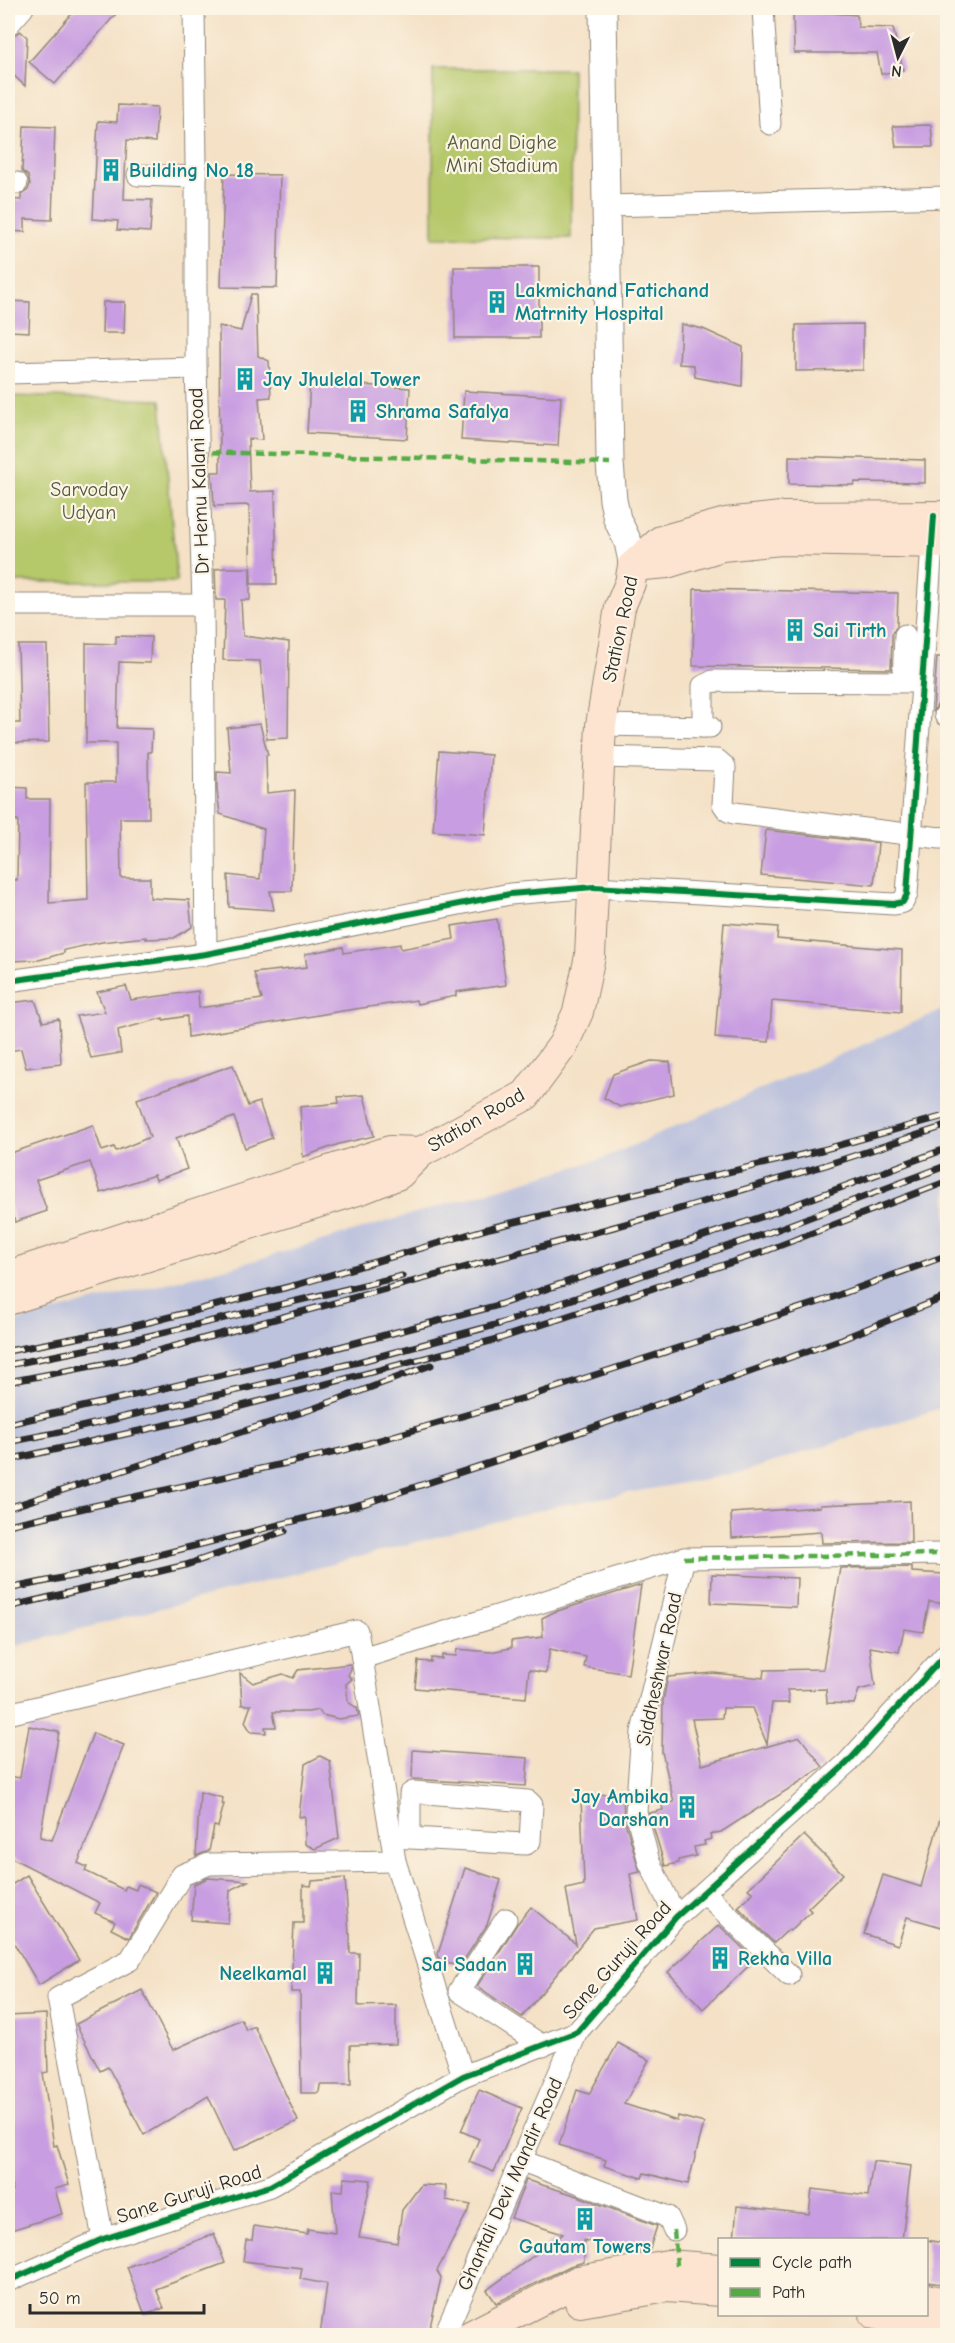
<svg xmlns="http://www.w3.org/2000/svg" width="955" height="2343" viewBox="0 0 955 2343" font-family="'Comic Neue',sans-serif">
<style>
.industrial{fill:#bec3dd}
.green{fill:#b5c86b;stroke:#707a4b;stroke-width:1.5}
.building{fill:#c89de1}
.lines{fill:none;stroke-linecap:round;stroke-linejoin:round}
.minor-casing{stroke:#908678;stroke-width:23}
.tertiary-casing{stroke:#908678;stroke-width:29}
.secondary-casing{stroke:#908678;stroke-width:32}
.minor{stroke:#fff;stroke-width:21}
.tertiary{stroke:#fff;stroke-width:27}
.secondary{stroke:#fde4d0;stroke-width:30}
.rail-casing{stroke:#2b2b2b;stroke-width:7}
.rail{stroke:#fcf5e5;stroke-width:4.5;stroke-dasharray:14;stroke-linecap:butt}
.quiet{stroke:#54ab44;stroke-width:4.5;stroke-dasharray:9 4.5;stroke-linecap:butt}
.cycleway-casing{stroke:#fcf5e5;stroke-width:10}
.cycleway{stroke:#00873e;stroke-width:6}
.labels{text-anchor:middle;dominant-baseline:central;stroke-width:4.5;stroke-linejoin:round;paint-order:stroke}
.park-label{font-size:20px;fill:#545a3e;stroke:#fcf5e5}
.culture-label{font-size:20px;font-weight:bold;fill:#0d838f;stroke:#fcf5e5;text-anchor:start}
.street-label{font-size:20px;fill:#2b2b2b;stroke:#fcf5e5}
</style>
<rect width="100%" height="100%" fill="#fcf5e5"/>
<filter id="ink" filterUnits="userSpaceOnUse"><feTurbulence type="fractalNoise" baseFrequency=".0167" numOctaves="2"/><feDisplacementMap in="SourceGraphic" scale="12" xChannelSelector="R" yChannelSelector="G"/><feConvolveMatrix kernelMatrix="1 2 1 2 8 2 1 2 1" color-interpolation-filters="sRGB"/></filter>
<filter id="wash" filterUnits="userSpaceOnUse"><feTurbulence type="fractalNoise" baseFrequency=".008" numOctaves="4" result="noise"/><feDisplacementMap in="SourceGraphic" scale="24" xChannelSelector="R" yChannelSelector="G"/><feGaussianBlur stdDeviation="1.35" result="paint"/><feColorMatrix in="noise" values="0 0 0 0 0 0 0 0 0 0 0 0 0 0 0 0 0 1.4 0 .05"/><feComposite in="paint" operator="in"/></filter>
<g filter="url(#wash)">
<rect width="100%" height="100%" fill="#f4e1c6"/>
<polygon class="industrial" points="947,1008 947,1406 743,1472 552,1507 8,1648 8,1323 235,1266 604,1158"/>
<g class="green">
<polygon points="433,69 572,69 571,238 433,237"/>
<polygon points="8,396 161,400 177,582 8,582"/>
</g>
<g id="blocks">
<g class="building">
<polygon points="77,8 121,8 55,84 29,62"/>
<polygon points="793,10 857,15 858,27 893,28 903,70 881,74 877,53 794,53"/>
<polygon points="20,31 27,37 25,86 8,70 8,40"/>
<polygon points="118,105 157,107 155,142 127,140 125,174 124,199 152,200 150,232 117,230 118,221 93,219 98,121 117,122"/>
<polygon points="931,125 933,147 896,147 893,126"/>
<polygon points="24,126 55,127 52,220 25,219 25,232 8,231 8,199 21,200 21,195 28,190 30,184 28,176 22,171"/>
<polygon points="224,174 280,175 277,288 221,287"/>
<polygon points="454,267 539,267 539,338 455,338"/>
<polygon points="251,294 256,294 258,356 269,361 271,397 259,398 262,440 248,439 250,492 275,491 277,584 251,584 249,505 214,506 212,472 220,472 219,326 241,331"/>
<polygon points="9,301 30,302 29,332 9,331"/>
<polygon points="103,302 125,302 124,333 102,333"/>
<polygon points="681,324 703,329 743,347 742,386 695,377 694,365 679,364"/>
<polygon points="863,324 863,370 796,371 796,325"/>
<polygon points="310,382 410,388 407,439 307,433"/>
<polygon points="464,391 561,397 558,446 461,440"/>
<polygon points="789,456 925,460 925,483 855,482 854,485 789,484"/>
<polygon points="225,568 250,568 250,600 241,600 243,636 289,642 288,738 267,739 260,661 223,660 225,600 216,600 215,569"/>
<polygon points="694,589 898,593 897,625 892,634 891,669 693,666"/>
<polygon points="116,636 151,637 150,663 119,662 117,728 152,729 151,752 148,752 149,818 120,818 121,878 150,878 150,898 189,900 192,927 174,938 146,939 146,937 102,942 64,950 64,953 39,960 8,961 8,880 17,880 18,820 8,820 8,787 27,788 27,799 50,799 49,903 88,900 86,782 116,782 116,743 86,743 86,643 116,644"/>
<polygon points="18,645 47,645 49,742 8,743 8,723 20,723"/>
<polygon points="937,657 948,657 948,702 938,704 933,712"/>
<polygon points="260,724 268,755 266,755 267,793 295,790 292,891 270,891 274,910 229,907 228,875 260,879 264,829 220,814 217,790 217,772 231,773 227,728"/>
<polygon points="439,751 491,755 485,835 433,831"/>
<polygon points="766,830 878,843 874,885 761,875"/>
<polygon points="497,919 506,985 456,992 456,996 417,1004 416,1000 342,1011 188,1037 187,1016 163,1020 163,1018 118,1030 121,1053 91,1058 76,1016 105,1012 97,992 126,986 131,1000 198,991 199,1008 262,999 254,973 307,967 305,954 343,947 344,953 400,944 401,949 454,939 452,926"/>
<polygon points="724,923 778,927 777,939 902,950 901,1012 772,1001 769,1042 715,1038"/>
<polygon points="35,1000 43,1022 59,1019 61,1064 26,1068 21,1049 8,1051 8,1003"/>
<polygon points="651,1061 670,1062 674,1094 620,1107 604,1098 613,1074"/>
<polygon points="233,1065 248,1106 259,1102 272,1138 245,1148 234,1117 176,1138 187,1169 156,1180 154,1175 101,1193 90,1162 36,1180 47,1211 15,1222 8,1200 8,1154 93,1125 102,1151 114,1147 116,1151 150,1137 137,1099"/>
<polygon points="364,1095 374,1136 339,1144 303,1157 300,1107 339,1103 338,1097"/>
<polygon points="910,1501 911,1542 822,1543 821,1532 732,1538 731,1513 820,1507 820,1505"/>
<polygon points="912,1567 912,1572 944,1574 942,1603 929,1602 923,1632 904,1629 899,1652 870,1647 875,1686 859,1690 854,1704 827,1703 826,1689 787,1690 789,1703 772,1703 767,1744 752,1708 723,1708 722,1718 692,1719 702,1765 800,1737 823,1767 721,1832 710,1834 711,1839 704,1841 705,1845 694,1847 696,1856 678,1860 678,1863 665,1866 649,1813 663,1810 662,1805 674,1802 662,1752 663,1700 668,1677 713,1673 763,1678 764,1670 823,1669 840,1568"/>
<polygon points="712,1574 797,1578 796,1607 711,1603"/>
<polygon points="641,1585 628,1674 584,1667 586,1657 550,1649 546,1673 529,1670 526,1698 415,1688 418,1661 431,1662 431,1658 442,1659 442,1655 456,1656 457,1649 490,1652 511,1648 511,1641 543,1637 542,1618 554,1612"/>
<polygon points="350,1664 351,1669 348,1675 352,1679 346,1684 348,1702 357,1708 359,1716 339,1719 322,1715 319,1710 308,1712 273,1712 276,1727 265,1727 266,1733 251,1732 245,1722 251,1705 242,1705 240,1673 253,1683 283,1674 293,1678 298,1670"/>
<polygon points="29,1726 59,1732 40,1837 52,1840 93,1733 124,1745 78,1863 87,1867 85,1871 124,1890 126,1886 136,1890 138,1884 156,1892 129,1938 111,1929 115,1922 95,1913 100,1903 8,1856 8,1776 20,1778"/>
<polygon points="413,1750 528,1758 526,1786 412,1779"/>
<polygon points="320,1756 330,1761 339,1838 315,1849 305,1844 305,1816 299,1817 305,1764"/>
<polygon points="200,1792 223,1798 222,1804 224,1804 218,1827 214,1826 209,1851 196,1856"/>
<polygon points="623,1794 624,1818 640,1872 630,1874 638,1920 594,1928 522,2017 477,1986 517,1924 531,1907 576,1944 566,1889 584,1885 581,1795"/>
<polygon points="942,1811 948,1812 948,1929 907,1917 898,1945 864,1934 883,1875 921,1887"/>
<polygon points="804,1835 843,1874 808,1908 811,1911 790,1931 789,1929 774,1943 738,1907 753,1893 748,1889"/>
<polygon points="465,1868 501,1880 487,1925 460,1966 440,1960 438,1954"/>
<polygon points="27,1875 79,1960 39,1985 8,1933 8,1887"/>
<polygon points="208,1878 248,1881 230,1890 228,1923 191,1920 194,1884"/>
<polygon points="345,1878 349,1934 350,1934 350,1953 359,1953 358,2006 396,2005 396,2044 350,2045 351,2085 320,2085 319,2093 301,2093 300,1992 291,1992 294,1923 303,1923 303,1885 311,1886 312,1881"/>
<polygon points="719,1925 755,1960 703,2009 668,1972"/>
<polygon points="142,1990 173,2050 241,2019 246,2030 254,2026 298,2121 234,2151 208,2096 144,2135 108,2067 100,2071 76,2024"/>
<polygon points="46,2014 48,2072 43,2073 54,2146 57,2145 69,2185 55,2189 62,2214 8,2231 8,2192 13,2191 8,2173 8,2016"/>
<polygon points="618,2043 649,2060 624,2104 677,2121 678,2116 704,2123 688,2184 644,2173 642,2178 604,2166 606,2160 559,2145 577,2090 589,2094"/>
<polygon points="479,2090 522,2108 494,2172 469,2162 479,2139 461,2131"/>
<polygon points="873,2161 911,2166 902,2240 734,2240 737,2206 809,2214 812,2189 868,2196"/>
<polygon points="344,2178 371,2180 359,2237 397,2243 402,2210 421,2185 446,2186 446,2200 471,2205 437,2271 441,2278 428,2336 320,2336 327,2284 300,2279 302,2268 243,2261 246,2240 252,2240 254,2226 307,2234 308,2229 335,2233 332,2190 343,2191"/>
<polygon points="526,2180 578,2196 657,2226 649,2251 630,2254 584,2240 584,2262 570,2266 496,2303 487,2290 563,2234 511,2218"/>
<polygon points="214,2234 225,2263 156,2289 164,2308 145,2315 127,2267"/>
<polygon points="927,2240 948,2244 948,2285 927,2282"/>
</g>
</g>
</g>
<g filter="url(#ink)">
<use href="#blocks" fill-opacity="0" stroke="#908678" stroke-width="1.5"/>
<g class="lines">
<g class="minor-casing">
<g id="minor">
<polyline points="194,8 196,165 196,368 203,605 206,954"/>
<polyline points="763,8 770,124"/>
<polyline points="8,25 23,8"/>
<polyline points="138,175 196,177"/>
<polyline points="8,183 17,183"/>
<polyline points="608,206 948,197"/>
<polyline points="8,373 196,368"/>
<polyline points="8,605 203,605"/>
<polyline points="903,681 905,635"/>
<polyline points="945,715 948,715"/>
<polyline points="601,725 710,727"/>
<polyline points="703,727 703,686 713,681 922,682"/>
<polyline points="599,757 717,760 725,767 723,804 728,811 734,813 940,838 948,837"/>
<polyline points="8,981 206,954 510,894 594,887 894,904 903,902 907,894 933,531"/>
<polyline points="362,1658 395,1861 463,2076"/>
<polyline points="8,1714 357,1631 362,1658 684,1558 940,1554 948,1557"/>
<polyline points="391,1837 526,1844 530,1841 532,1805 528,1801 413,1792 410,1794 410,1837"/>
<polyline points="704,1892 789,1975"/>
<polyline points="676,1917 649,1862 636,1812 642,1732 684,1558"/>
<polyline points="506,1919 459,1991 543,2046"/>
<polyline points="520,2160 668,2217 674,2230"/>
<polyline points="103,2239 58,1998 130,1960 182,1875 209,1864 395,1861"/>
<polyline points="8,2281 103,2239 270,2186 463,2076 577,2032 676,1917 847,1763 948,1652"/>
<polyline points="444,2336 577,2032"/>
</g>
</g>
<g class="tertiary-casing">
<polyline id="tertiary" points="603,8 610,463 613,500 617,519 628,542 633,566"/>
</g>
<g class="secondary-casing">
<g id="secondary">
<polyline points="633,566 661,541 726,523 781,517 948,516"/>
<polyline points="633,566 667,563 722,546 781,540 948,543"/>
<polyline points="8,1276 390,1151 421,1152 526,1095 563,1045 578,1012 590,956 601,725 620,607 630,583 633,566"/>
<polyline points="8,1300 361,1189 399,1174 421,1152"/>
<polyline points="926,2299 948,2304"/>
<polyline points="580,2302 667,2287 720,2291"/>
<polyline points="875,2314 948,2328"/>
<polyline points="470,2336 578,2281 668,2265 720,2269"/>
</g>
</g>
<use href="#minor" class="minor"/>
<use href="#tertiary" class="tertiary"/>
<use href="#secondary" class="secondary"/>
<g class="rail-casing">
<g id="rail">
<polyline points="8,1351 118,1330 296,1285 490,1228 822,1150 948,1115"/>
<polyline points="8,1365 119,1343 402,1276"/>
<polyline points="8,1382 124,1360 662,1214 826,1165 948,1125"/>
<polyline points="8,1424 313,1354 495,1306 767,1215 948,1148"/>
<polyline points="8,1442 55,1433 358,1362 499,1324 773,1231 948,1165"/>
<polyline points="8,1460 184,1421 498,1339 763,1252 948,1181"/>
<polyline points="8,1508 315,1408 431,1365"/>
<polyline points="8,1525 345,1450 524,1398 825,1300 948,1255"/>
<polyline points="8,1589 86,1573 366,1503 538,1447 842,1339 948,1296"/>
<polyline points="8,1607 186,1565 285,1531"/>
</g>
</g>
<use href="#rail" class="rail"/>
<g class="quiet">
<polyline points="199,452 610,463"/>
<polyline points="684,1558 940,1554 948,1557"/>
<polyline points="674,2230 677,2265"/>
</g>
<g class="cycleway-casing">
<g id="cycleway">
<polyline points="8,981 206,954 510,894 594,887 894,904 903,902 907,894 934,516"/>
<polyline points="8,2281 103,2239 270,2186 463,2076 577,2032 676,1917 847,1763 948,1652"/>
</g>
</g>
<use href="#cycleway" class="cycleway"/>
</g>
</g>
<defs>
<g id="building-bare" transform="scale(1.8)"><path d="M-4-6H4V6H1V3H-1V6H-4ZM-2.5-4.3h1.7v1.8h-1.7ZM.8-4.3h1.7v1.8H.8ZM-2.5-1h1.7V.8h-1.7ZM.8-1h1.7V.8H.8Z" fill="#0f9aa8" stroke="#fcf5e5" stroke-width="2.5" paint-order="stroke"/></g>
</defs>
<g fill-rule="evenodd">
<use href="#building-bare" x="111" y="170"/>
<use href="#building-bare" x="497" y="302"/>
<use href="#building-bare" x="245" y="379"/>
<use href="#building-bare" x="358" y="411"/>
<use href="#building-bare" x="795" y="630"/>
<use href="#building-bare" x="687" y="1807"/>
<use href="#building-bare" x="720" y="1958"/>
<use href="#building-bare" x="525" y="1964"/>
<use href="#building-bare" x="325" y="1973"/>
<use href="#building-bare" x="585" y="2219"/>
</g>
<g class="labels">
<g class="park-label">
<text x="502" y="142">Anand Dighe<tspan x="502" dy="23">Mini Stadium</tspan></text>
<text x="89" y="489">Sarvoday<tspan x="89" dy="23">Udyan</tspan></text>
</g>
<g class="culture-label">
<text x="129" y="170">Building No 18</text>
<text x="515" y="290">Lakmichand Fatichand<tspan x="515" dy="23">Matrnity Hospital</tspan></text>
<text x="263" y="379">Jay Jhulelal Tower</text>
<text x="376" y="411">Shrama Safalya</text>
<text x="813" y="630">Sai Tirth</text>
<text x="669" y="1796" text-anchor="end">Jay Ambika<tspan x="669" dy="23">Darshan</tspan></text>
<text x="738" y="1958">Rekha Villa</text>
<text x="507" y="1964" text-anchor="end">Sai Sadan</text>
<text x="307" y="1973" text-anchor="end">Neelkamal</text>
<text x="585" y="2246" text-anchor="middle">Gautam Towers</text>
</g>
<g class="street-label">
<text transform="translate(199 481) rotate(-92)">Dr Hemu Kalani Road</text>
<text transform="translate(620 629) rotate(-78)">Station Road</text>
<text transform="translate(476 1120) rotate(-30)">Station Road</text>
<text transform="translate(659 1669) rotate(-78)">Siddheshwar Road</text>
<text transform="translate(617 1960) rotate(-48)">Sane Guruji Road</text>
<text transform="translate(510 2184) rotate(-66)">Ghantali Devi Mandir Road</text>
<text transform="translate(189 2194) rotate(-18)">Sane Guruji Road</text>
</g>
</g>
<rect width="955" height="2343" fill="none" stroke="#fcf5e5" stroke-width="30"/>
<rect x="718" y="2238" width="210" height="78" fill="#fcf5e5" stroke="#a8a49b" stroke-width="1.5"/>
<rect x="730" y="2258" width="30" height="9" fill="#00873e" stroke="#a8a49b" stroke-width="1.5"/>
<text x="772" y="2268" font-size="18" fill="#2b2b2b">Cycle path</text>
<rect x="730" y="2288" width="30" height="9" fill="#54ab44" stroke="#a8a49b" stroke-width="1.5"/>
<text x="772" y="2298" font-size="18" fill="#2b2b2b">Path</text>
<g transform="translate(898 57) rotate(186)" stroke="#fcf5e5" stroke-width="4.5" paint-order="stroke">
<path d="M0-4.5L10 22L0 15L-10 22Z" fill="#2b2b2b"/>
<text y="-9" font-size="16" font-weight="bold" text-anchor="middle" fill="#2b2b2b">N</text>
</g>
<path d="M30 2304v9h174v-9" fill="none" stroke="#2b2b2b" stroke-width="3"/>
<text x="39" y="2304" font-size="18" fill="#2b2b2b" stroke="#fcf5e5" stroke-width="4.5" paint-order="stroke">50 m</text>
</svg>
